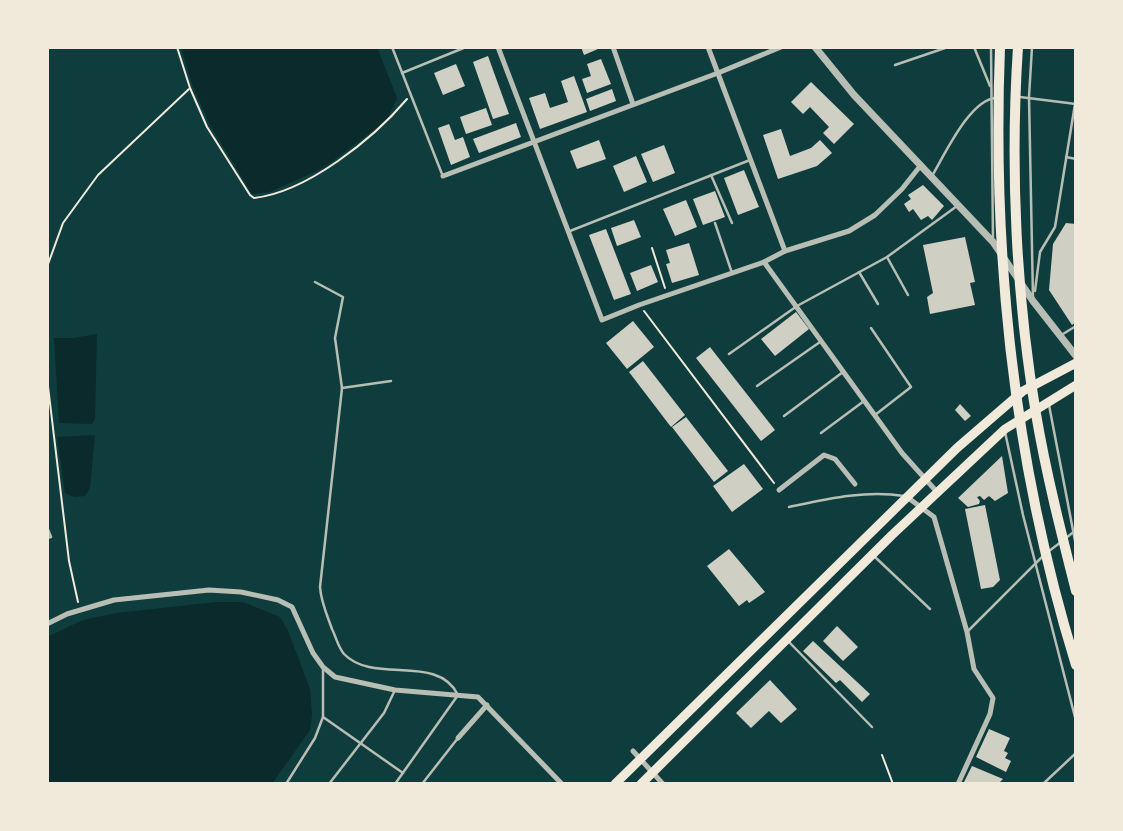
<svg xmlns="http://www.w3.org/2000/svg" width="1123" height="831" viewBox="0 0 1123 831" font-family="Lato,sans-serif">
<style>
.water{fill:#0a2a2b}
.building{fill:#cfcfc3}
.lines{fill:none;stroke-linecap:round;stroke-linejoin:round}
.path{stroke:#f1e9da;stroke-width:2}
.service{stroke:#b8beb3;stroke-width:2.5}
.minor{stroke:#b8beb3;stroke-width:5}
.tertiary{stroke:#b8beb3;stroke-width:7}
.primary{stroke:#f1e9da;stroke-width:9}
.motorway{stroke:#f1e9da;stroke-width:10}
</style>
<rect width="100%" height="100%" fill="#0f3d3e"/>
<g class="water">
<polygon points="181,47 377,47 397,98 387,120 325,167 270,192 252,194 210,125 193,87"/>
<polygon points="97,334 95,419 92,424 59,423 54,338 74,338"/>
<polygon points="95,435 90,488 85,496 74,497 65,493 57,437"/>
<polygon points="216,602 243,602 280,617 288,631 310,689 312,715 310,730 272,784 47,784 47,637 83,620 116,613"/>
</g>
<g class="building">
<polygon points="581,47 597,47 598,49 584,55"/>
<polygon points="488,56 509,114 493,119 473,62"/>
<polygon points="601,59 611,84 587,93 582,79 591,76 587,64"/>
<polygon points="456,64 465,86 443,95 434,73"/>
<polygon points="574,76 587,112 540,129 529,98 545,93 550,108 568,102 561,81"/>
<polygon points="811,82 854,124 834,144 823,133 829,127 810,107 803,114 791,102"/>
<polygon points="612,89 616,101 590,111 586,99"/>
<polygon points="486,108 492,125 466,134 460,117"/>
<polygon points="516,123 521,137 479,153 473,139"/>
<polygon points="449,124 455,140 463,137 470,157 451,165 438,128"/>
<polygon points="781,129 790,156 811,148 820,140 832,153 817,166 778,179 763,135"/>
<polygon points="599,140 606,159 577,169 570,151"/>
<polygon points="664,145 675,173 653,182 641,154"/>
<polygon points="636,156 647,182 624,192 613,166"/>
<polygon points="744,170 759,207 738,215 724,178"/>
<polygon points="923,185 944,206 932,220 928,216 921,220 913,209 909,212 904,204 911,199 908,195"/>
<polygon points="715,191 725,217 703,225 693,199"/>
<polygon points="686,200 697,227 675,236 663,209"/>
<polygon points="634,220 641,237 617,246 611,228"/>
<polygon points="1066,223 1076,224 1076,322 1072,325 1049,290 1053,244"/>
<polygon points="606,229 631,294 614,300 589,235"/>
<polygon points="965,237 975,282 970,283 975,305 930,314 927,297 933,293 923,245"/>
<polygon points="689,243 699,275 672,283 666,264 670,263 666,250"/>
<polygon points="651,265 658,282 637,291 630,273"/>
<polygon points="796,312 809,329 775,356 761,339"/>
<polygon points="633,321 654,347 627,369 606,343"/>
<polygon points="710,347 775,430 761,441 696,358"/>
<polygon points="643,361 685,415 671,427 629,372"/>
<polygon points="960,404 971,416 965,421 955,410"/>
<polygon points="686,417 728,471 714,482 672,427"/>
<polygon points="1002,456 1008,493 995,501 989,496 984,500 980,496 977,497 980,501 979,504 968,507 958,498"/>
<polygon points="744,464 763,489 732,512 713,486"/>
<polygon points="985,505 1000,580 993,587 981,589 965,509"/>
<polygon points="729,549 765,592 749,603 747,600 739,606 707,566"/>
<polygon points="837,626 858,647 843,661 823,641"/>
<polygon points="813,641 870,694 862,702 840,680 836,683 803,651"/>
<polygon points="770,680 797,709 781,723 769,711 751,728 736,713"/>
<polygon points="989,729 1010,738 1004,751 1008,753 1005,758 1011,761 1006,772 976,757"/>
<polygon points="972,766 1003,779 998,784 963,784"/>
</g>
<g class="lines">
<g class="path">
<path d="M177 47 190 88 207 127 250 195 254 198C307 192 373 139 407 99"/>
<polyline points="652,248 665,288"/>
<polyline points="47,267 63,223 98,175 189,89"/>
<polyline points="644,311 774,483"/>
<polyline points="47,378 69,561 78,602"/>
<polyline points="882,755 893,784"/>
</g>
<g class="service">
<polyline points="392,47 442,174"/>
<polyline points="974,47 990,86"/>
<polyline points="991,47 993,240"/>
<polyline points="1032,47 1029,97 1033,298"/>
<polyline points="895,65 948,47"/>
<polyline points="402,73 466,47"/>
<polyline points="1020,97 1076,104"/>
<polyline points="1066,157 1076,159"/>
<polyline points="711,175 732,223"/>
<path d="M932 176C944 156 970 99 996 98"/>
<polyline points="715,223 732,273"/>
<polyline points="570,231 750,160"/>
<polyline points="887,257 908,295"/>
<polyline points="859,272 878,304"/>
<path d="M315 282 343 297 335 338 342 388 320 587C321 602 327 615 332 629 336 637 338 647 344 654 374 685 438 653 458 695L395 784"/>
<polyline points="1035,291 1040,252 1055,227 1075,104"/>
<polyline points="871,328 911,387 875,415"/>
<polyline points="1063,334 1076,326"/>
<polyline points="729,354 797,306 887,257 957,206"/>
<polyline points="757,386 820,342"/>
<polyline points="342,388 391,381"/>
<polyline points="1049,405 1076,546"/>
<polyline points="784,416 843,372"/>
<polyline points="1005,432 1023,515 1076,721"/>
<polyline points="821,433 864,401"/>
<path d="M789 507C827 499 865 490 904 496"/>
<polyline points="47,527 51,537 47,538"/>
<polyline points="1066,538 1076,530"/>
<polyline points="1049,551 1061,542"/>
<polyline points="875,557 930,609"/>
<polyline points="967,632 1044,555"/>
<polyline points="789,642 872,727"/>
<polyline points="323,717 403,773"/>
<polyline points="286,784 315,738 323,717 323,667"/>
<polyline points="329,784 384,713 395,690"/>
<polyline points="422,784 458,738"/>
<polyline points="1043,784 1076,753"/>
</g>
<g class="minor">
<polyline points="498,47 602,320 639,305 764,262 785,251 849,231 875,215 902,189 921,165"/>
<polyline points="613,47 633,104"/>
<polyline points="708,47 785,251"/>
<polyline points="443,176 718,73 781,47"/>
<polyline points="764,262 902,453 937,492"/>
<polyline points="779,490 824,455 835,459 855,484"/>
<polyline points="907,497 934,517 967,632 974,669 993,698 990,714 958,784"/>
<polyline points="47,624 67,614 114,600 209,590 241,592 278,600 292,607 313,653 323,667 335,677 395,690 478,697 562,784"/>
<polyline points="458,738 487,705"/>
<polyline points="633,751 663,784"/>
</g>
<polyline class="tertiary" points="815,47 854,95 993,242 1033,301 1076,356"/>
<g class="primary">
<polyline points="615,784 957,448 1023,391 1076,363"/>
<polyline points="641,784 892,535 1005,429 1076,385"/>
</g>
<g class="motorway">
<path d="M1000 47C992 256 1014 465 1076 665"/>
<path d="M1018 47C1010 167 1016 296 1036 414 1046 473 1061 532 1076 591"/>
</g>
</g>
<rect width="1123" height="831" fill="none" stroke="#f1e9da" stroke-width="98"/>
</svg>
